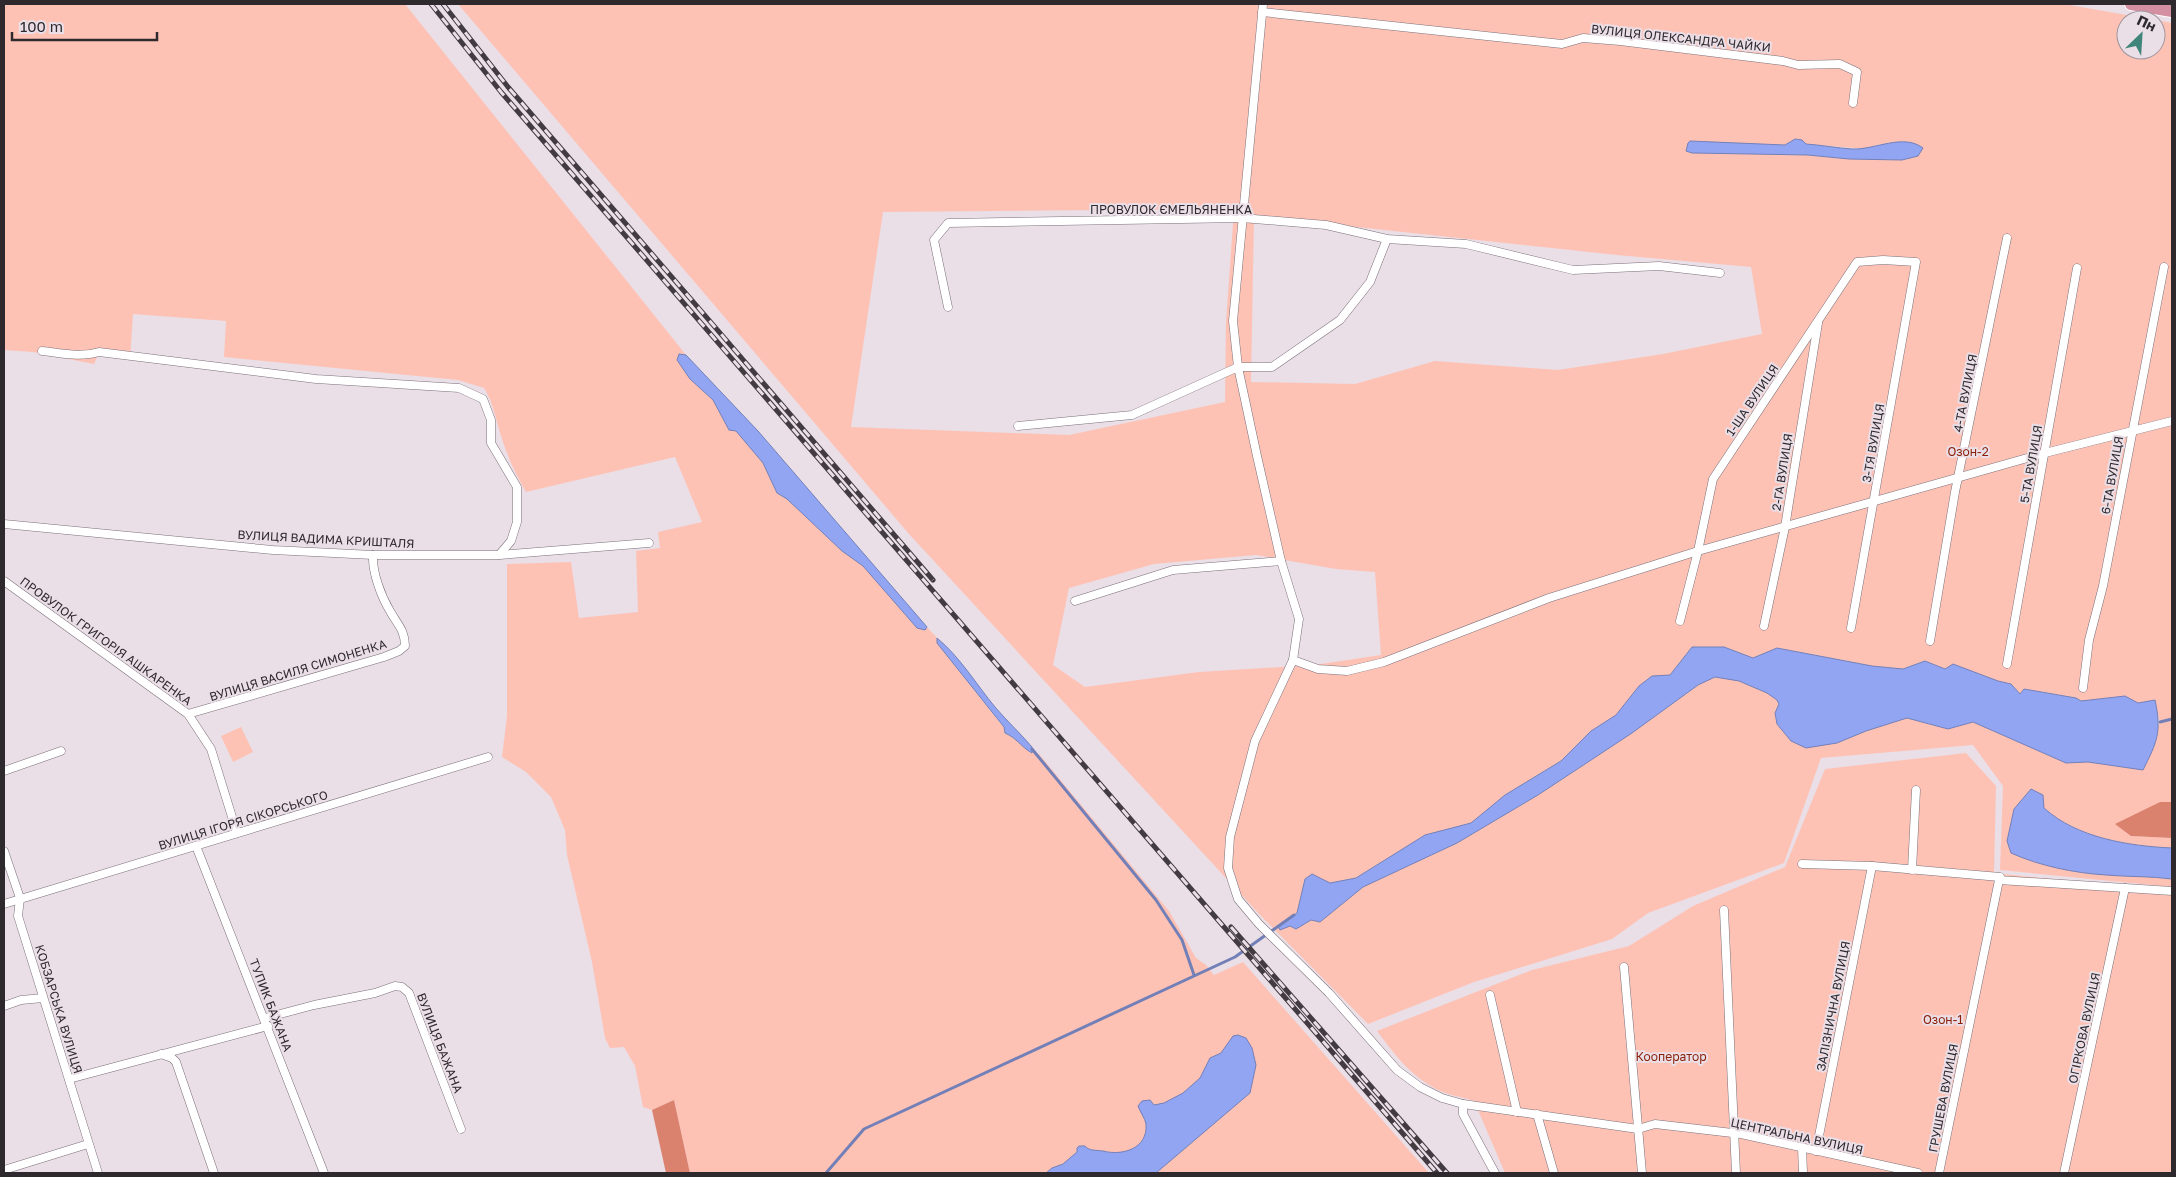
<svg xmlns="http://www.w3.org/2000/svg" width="2176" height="1177" viewBox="0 0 2176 1177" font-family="'Golos Text',sans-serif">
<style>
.green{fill:#fec2b5;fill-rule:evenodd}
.forest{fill:#db826e}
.water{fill:#91a5f3;stroke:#7380b8}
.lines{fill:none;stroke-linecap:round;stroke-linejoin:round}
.stream{stroke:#7380b8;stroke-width:3}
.minor-casing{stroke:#7b7079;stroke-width:9}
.trunk-casing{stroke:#fff;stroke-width:14}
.minor{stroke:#fff;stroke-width:8}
.trunk{stroke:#d490a2;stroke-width:12}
.rail-casing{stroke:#423c41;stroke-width:5}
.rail{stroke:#eadee7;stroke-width:3;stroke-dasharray:9;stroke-linecap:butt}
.labels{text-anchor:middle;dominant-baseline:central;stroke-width:4;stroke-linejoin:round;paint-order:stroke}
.street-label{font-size:12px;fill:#2e292d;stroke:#eadee7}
.park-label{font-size:12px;fill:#891f07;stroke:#eadee7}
</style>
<rect width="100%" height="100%" fill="#eadee7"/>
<g class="green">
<path d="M4 4H405L686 355 679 354 690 379 713 400 729 430 736 431 763 463 777 493 787 499 842 551 863 566 917 628 925 630 927 627 937 638V643L1004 728 1005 733C1019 739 1024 752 1039 754L1169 911 1196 958 1206 965 1214 975 1243 962 1429 1173H690L674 1100 652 1110 643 1107 635 1066 624 1047 610 1048 605 1038 592 962 567 855 565 830 551 797 526 772 502 757 507 716V564L571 562 579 618 638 612 636 551 660 548 658 532 702 522 675 457 526 492C516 475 508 458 502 439 496 421 494 404 484 388L458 380 224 357 226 321 133 314 130 360 98 355 94 364 33 352 4 350Z"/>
<path d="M458 4H2064L2172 23V802H2159L2131 836 2172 838V848C2129 846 2077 838 2044 808L2011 853C2062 875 2118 873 2172 879V887L2000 870 2003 786 1973 745 1821 758 1784 863 1648 913 1612 939 1474 982 1368 1024 1259 914 909 534ZM2126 20H2156V50H2126ZM1795 139 1802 140 1806 144 1866 149 1877 145 1904 141 1902 160 1850 159 1808 155 1692 153 1750 144 1785 145ZM1234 209 1226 323 1225 402 1069 435 851 427 883 212ZM1254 216 1617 255 1751 267 1762 334 1663 354 1558 370 1435 361 1355 384 1251 382ZM1256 555 1336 569 1375 572 1381 655 1314 665 1199 672 1085 687 1053 665 1069 588 1154 564ZM1692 647H1724L1753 658 1777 648 1872 666 1903 669 1925 661 1945 669 2011 684 2020 694 2024 689 2076 698 2081 701 2125 696 2138 703 2154 701 2160 722 2142 770 2088 762 2066 763 1973 722 1948 729 1907 718 1866 731 1779 704 1777 700 1767 693 1739 681 1715 676 1698 685 1632 733 1538 795 1457 843 1363 887 1346 899 1296 929 1290 926H1278L1297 913 1305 879 1330 883 1356 878 1425 835 1471 823 1505 795 1561 761 1591 731 1616 715 1639 686 1652 676 1670 675Z"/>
<polygon points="241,727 253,752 233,762 221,736"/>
<path d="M1966 753 1996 786 1994 873 2172 892V1173H1505L1474 1101C1462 1097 1447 1095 1436 1089 1409 1074 1395 1055 1377 1031L1532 970 1629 946 1693 906 1785 867 1825 769Z"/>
</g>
<g class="forest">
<polygon points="2160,802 2172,802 2172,838 2131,836 2115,824"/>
<polygon points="674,1100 690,1173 666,1173 652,1110"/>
</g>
<g class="water">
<path d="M1795 139 1802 140 1806 144C1821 145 1837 148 1852 149 1875 150 1903 133 1923 148L1918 156 1902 160 1849 159 1808 155 1692 153 1686 151 1688 143 1690 141 1785 145Z"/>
<polygon points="679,354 686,355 758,431 927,627 925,630 917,628 863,566 842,551 787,499 777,493 763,463 736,431 729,430 713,400 690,379 677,360"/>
<path d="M937 638C960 657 976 684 995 707 1007 721 1020 733 1032 747V753C1021 747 1017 738 1005 733L1004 727 937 643Z"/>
<path d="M1692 647H1724L1753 658 1777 648 1872 666 1903 669 1925 661 1945 669 1953 664 1998 681 2011 684 2020 694 2024 689 2076 698 2081 701 2125 696 2138 703 2155 700C2162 732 2157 742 2143 770L2088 762 2066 763 1973 722 1948 729 1907 718 1866 731 1837 743 1806 748 1791 741 1777 724 1775 713 1779 704 1777 700 1767 693 1739 681 1715 677 1698 685 1632 733 1538 795 1457 843 1363 887 1320 922 1311 920 1296 929 1290 926 1280 930 1278 926 1297 913 1305 879 1312 874 1330 883 1356 878 1425 835 1471 823 1505 795 1561 761 1591 731 1616 715 1639 686 1652 676 1670 675Z"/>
<path d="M2031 789 2043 795 2044 808C2077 838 2129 846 2172 848V879C2150 876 2128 877 2106 875 2074 873 2040 866 2011 853L2007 841 2014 809Z"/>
<path d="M1238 1035 1246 1038 1252 1048 1256 1065 1250 1093 1156 1173H1046L1052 1168 1063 1164 1077 1152V1148L1079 1146H1085C1089 1151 1096 1150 1103 1151 1122 1156 1148 1149 1146 1124 1145 1118 1140 1112 1138 1106L1142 1101 1150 1100 1154 1105 1164 1103 1183 1093 1200 1078 1210 1058 1221 1053 1233 1036Z"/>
</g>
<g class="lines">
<g class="stream">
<polyline points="2160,722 2172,719"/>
<polyline points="1032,749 1156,900 1182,940 1194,975"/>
<polyline points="826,1173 864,1129 1235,957 1294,915"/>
</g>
<g class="minor-casing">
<g id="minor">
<polyline points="1263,4 1233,321 1238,367 1257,456 1281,561 1299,619 1293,660 1318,669 1347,671 1384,662 1549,598 1698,551 2045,453 2172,421"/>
<polyline points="1262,12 1562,44 1583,38 1620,41 1783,61 1798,65 1840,64 1857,72 1853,103"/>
<polyline points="948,307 934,240 948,223 1242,218 1326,225 1387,239 1466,244 1573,270 1659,266 1720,273"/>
<path d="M42 351C61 353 80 358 99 352L316 379 459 388 483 399 491 420V443L517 487V522L511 541 499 555"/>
<polyline points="1018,426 1132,415 1238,367 1272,367 1340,320 1370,282 1387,239"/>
<polyline points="4,524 273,550 373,555 499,555 649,543"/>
<polyline points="4,581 188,714 211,749 237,833"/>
<polyline points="1075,601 1173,570 1281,561"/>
<polyline points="1680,621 1698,551 1713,479 1857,262 1883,260 1916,262 1851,628"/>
<polyline points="1764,626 1785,527 1818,323"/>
<polyline points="1930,641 1955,492 2007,238"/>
<polyline points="1293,660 1255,741 1230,837 1228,868 1238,899 1259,924 1329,993 1397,1070 1420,1087 1442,1098 1463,1104 1638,1129 1655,1124 1741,1134 1918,1173"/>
<polyline points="2007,664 2077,268"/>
<polyline points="2083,688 2089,640 2103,586 2164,267"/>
<path d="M188 714 384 657 399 651 405 646C405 630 397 624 390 611 381 596 372 572 373 555"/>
<polyline points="4,771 61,751"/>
<polyline points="196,846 324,1173"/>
<polyline points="4,851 20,898 18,916 98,1173"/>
<polyline points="1802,864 1872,866 2000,877 1999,880 2172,891"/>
<polyline points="1912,870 1916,790"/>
<polyline points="4,904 488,757"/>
<polyline points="1724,910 1736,1173"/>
<polyline points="1624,967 1642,1173"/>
<polyline points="1490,995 1517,1112"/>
<polyline points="4,1006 21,1000 43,998"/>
<polyline points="265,1018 314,1005 375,993 395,986 402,987 409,993 461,1129"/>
<polyline points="161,1054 172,1058 176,1062 214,1173"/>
<polyline points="69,1079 268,1026"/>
<polyline points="1463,1104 1463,1114 1495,1173"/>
<polyline points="1537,1114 1554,1173"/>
<polyline points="1802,1147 1803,1173"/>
<polyline points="1816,1151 1872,866"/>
<polyline points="4,1170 88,1144"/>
<polyline points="1939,1173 1999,880"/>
<polyline points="2064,1173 2125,888"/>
</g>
</g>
<g class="trunk-casing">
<polyline id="trunk" points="2131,4 2172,11"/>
</g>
<use href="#minor" class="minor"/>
<use href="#trunk" class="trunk"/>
<g class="rail-casing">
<g id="rail">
<polyline points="431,4 501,92 1437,1173"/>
<polyline points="443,4 508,87 933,580"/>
<polyline points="1231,927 1447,1173"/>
</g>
</g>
<use href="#rail" class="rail"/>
</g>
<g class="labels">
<g class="street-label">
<text transform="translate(1681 38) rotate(6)">ВУЛИЦЯ ОЛЕКСАНДРА ЧАЙКИ</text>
<text x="1171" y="209">ПРОВУЛОК ЄМЕЛЬЯНЕНКА</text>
<text transform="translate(1965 393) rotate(-79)">4-ТА ВУЛИЦЯ</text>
<text transform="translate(1752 400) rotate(-56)">1-ША ВУЛИЦЯ</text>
<text transform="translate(1873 443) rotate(-80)">3-ТЯ ВУЛИЦЯ</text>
<text transform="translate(2031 464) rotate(-80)">5-ТА ВУЛИЦЯ</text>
<text transform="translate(1782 472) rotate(-81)">2-ГА ВУЛИЦЯ</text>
<text transform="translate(2112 475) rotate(-80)">6-ТА ВУЛИЦЯ</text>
<text transform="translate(326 539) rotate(3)">ВУЛИЦЯ ВАДИМА КРИШТАЛЯ</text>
<text transform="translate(106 641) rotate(36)">ПРОВУЛОК ГРИГОРІЯ АШКАРЕНКА</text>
<text transform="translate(298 670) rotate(-17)">ВУЛИЦЯ ВАСИЛЯ СИМОНЕНКА</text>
<text transform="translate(243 820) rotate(-17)">ВУЛИЦЯ ІГОРЯ СІКОРСЬКОГО</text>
<text transform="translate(271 1005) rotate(69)">ТУПИК БАЖАНА</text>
<text transform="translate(1833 1006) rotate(-79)">ЗАЛІЗНИЧНА ВУЛИЦЯ</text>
<text transform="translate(59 1009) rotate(73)">КОБЗАРСЬКА ВУЛИЦЯ</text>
<text transform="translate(2084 1028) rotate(-78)">ОГІРКОВА ВУЛИЦЯ</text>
<text transform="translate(440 1043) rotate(69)">ВУЛИЦЯ БАЖАНА</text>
<text transform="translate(1943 1098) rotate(-79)">ГРУШЕВА ВУЛИЦЯ</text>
<text transform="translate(1797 1136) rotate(12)">ЦЕНТРАЛЬНА ВУЛИЦЯ</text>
</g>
<g class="park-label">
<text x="1968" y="451">Озон-2</text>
<text x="1943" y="1019">Озон-1</text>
<text x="1671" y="1056">Кооператор</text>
</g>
</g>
<rect width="2176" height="1177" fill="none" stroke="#2e292d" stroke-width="10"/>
<g transform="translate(2141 35) rotate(25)"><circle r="24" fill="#eadee7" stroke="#9f969d"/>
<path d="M0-4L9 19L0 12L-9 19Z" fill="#40857a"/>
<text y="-8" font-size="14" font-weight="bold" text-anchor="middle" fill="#2e292d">Пн</text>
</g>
<path d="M12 32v8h145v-8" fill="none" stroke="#2e292d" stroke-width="2.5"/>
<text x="20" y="32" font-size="15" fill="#2e292d" stroke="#eadee7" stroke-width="4" paint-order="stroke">100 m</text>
</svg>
